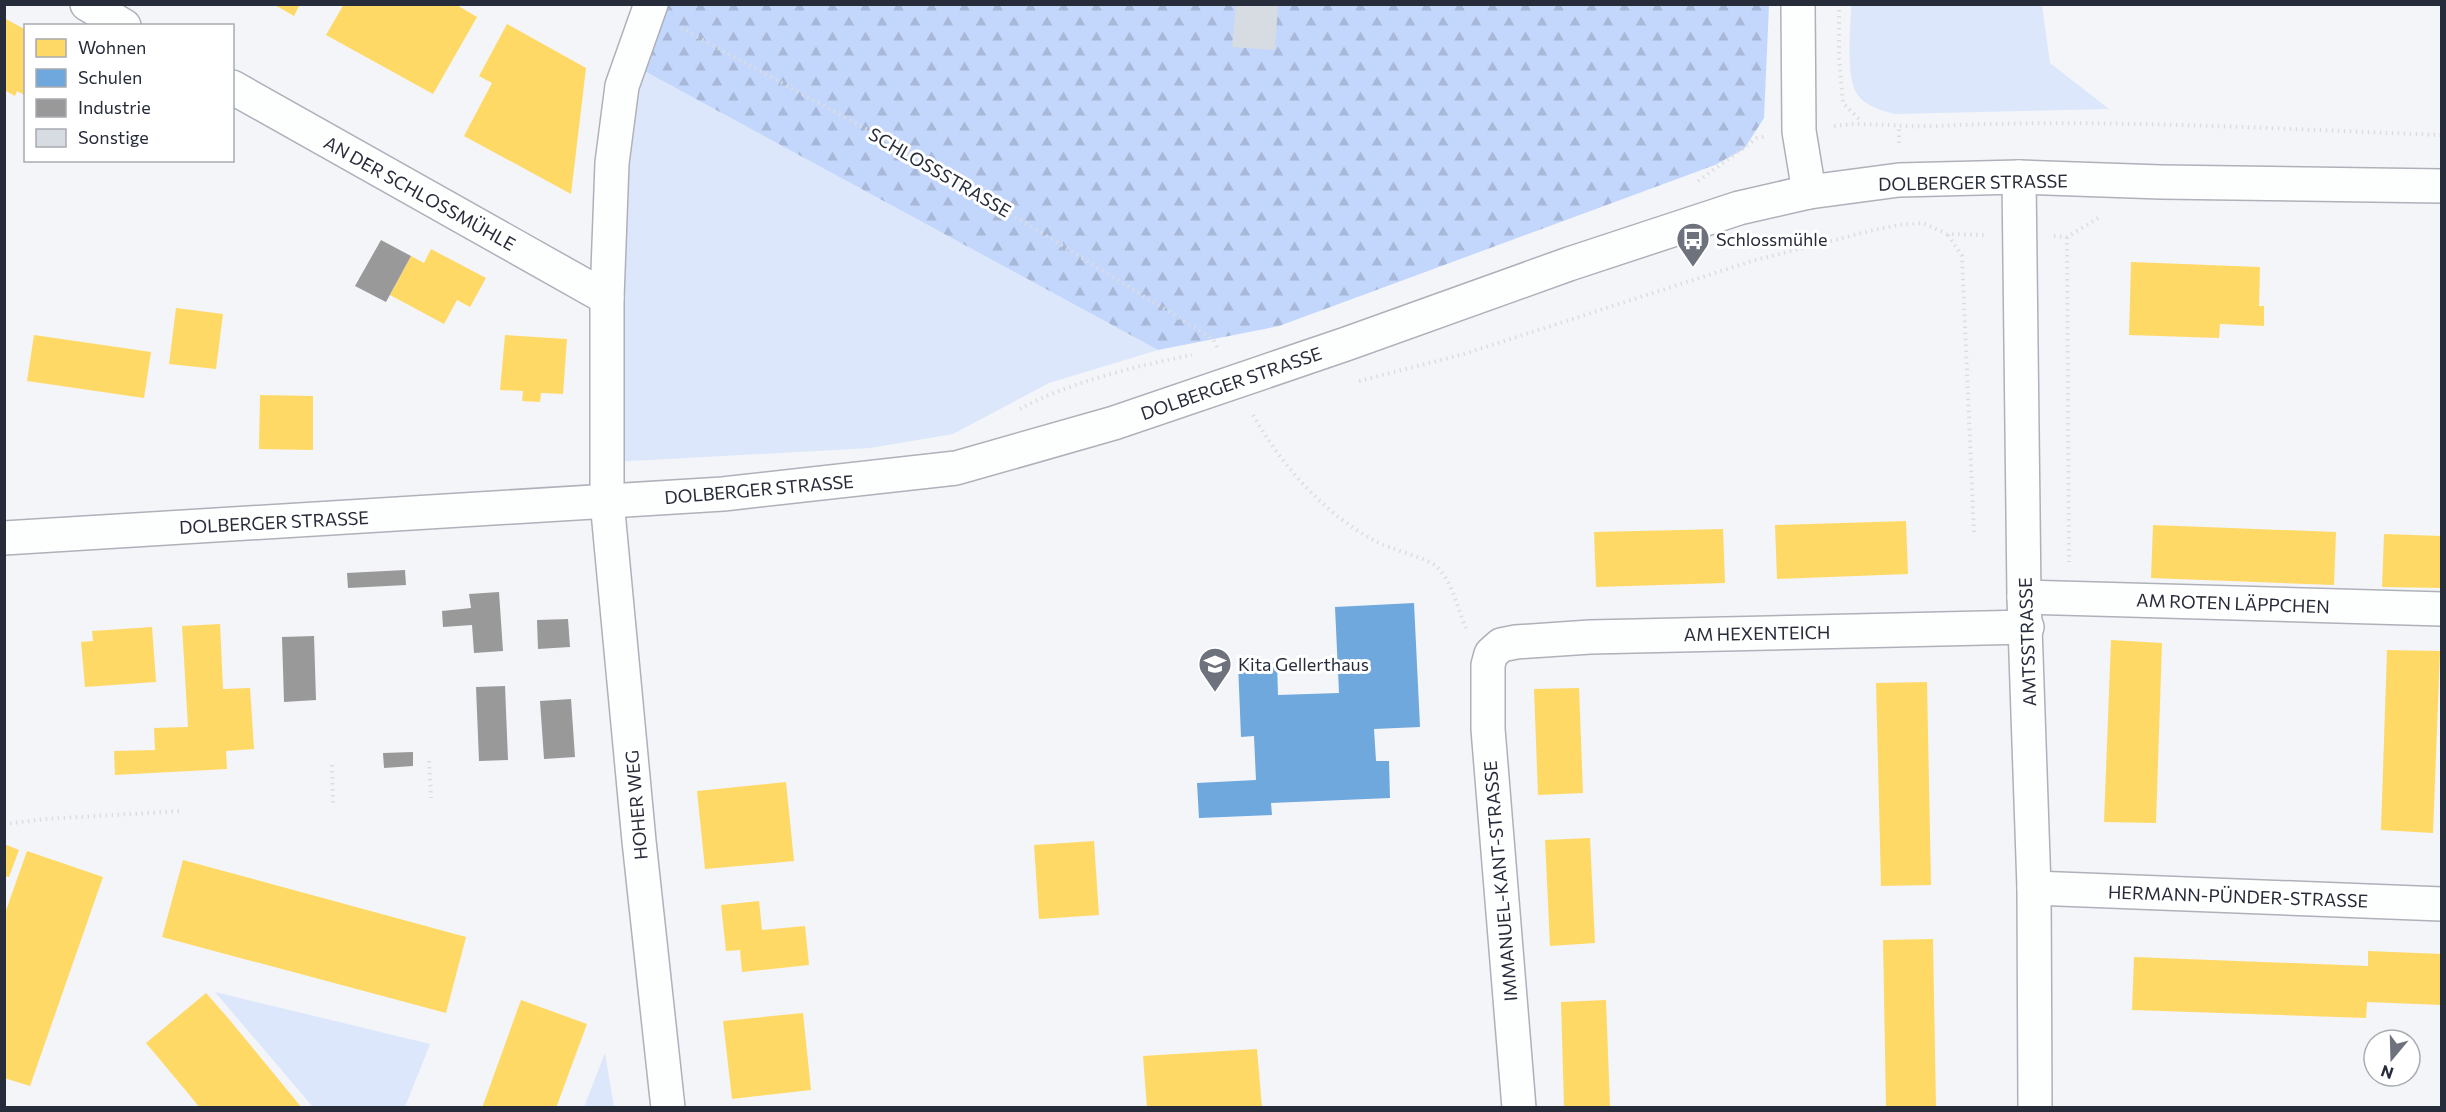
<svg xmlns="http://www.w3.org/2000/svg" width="2446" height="1112" viewBox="0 0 2446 1112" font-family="Commissioner,sans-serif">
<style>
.grass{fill:#dce7fb}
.forest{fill:url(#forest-firs)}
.homes{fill:#ffd966}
.schools{fill:#6fa8dc}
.industry{fill:#999}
.building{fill:#d7dbe2}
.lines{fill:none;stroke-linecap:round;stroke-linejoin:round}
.minor-casing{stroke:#aeb1b9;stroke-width:36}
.tertiary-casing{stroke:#aeb1b9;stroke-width:36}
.secondary-casing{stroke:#aeb1b9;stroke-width:36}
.path{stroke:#dddddf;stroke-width:4;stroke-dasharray:1.5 4.5;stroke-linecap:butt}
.minor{stroke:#fdfefe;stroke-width:33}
.tertiary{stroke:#fdfefe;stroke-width:33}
.secondary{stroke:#fdfefe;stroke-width:33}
.labels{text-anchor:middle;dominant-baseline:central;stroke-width:6;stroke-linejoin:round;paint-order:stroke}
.street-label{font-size:18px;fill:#262c39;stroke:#fff}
.poi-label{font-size:18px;fill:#262c39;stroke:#fff;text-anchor:start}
</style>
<defs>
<pattern id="forest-firs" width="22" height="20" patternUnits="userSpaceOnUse" patternTransform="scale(1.5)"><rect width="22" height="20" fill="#c3d6fb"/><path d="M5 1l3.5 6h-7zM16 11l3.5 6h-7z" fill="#a7b8d8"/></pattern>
</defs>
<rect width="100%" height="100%" fill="#f3f5f9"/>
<g class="grass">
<path d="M1851 5H2042L2050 63 2109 109 1894 114C1881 110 1865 106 1857 94 1845 75 1851 27 1851 5Z"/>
<polygon points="637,67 1158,350 1049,383 953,434 870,448 613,462 621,163"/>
<polygon points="215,992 430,1044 405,1107 313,1107"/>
<polygon points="605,1053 614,1107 584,1107"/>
</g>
<polygon class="forest" points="658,5 1769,5 1764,118 1744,149 1715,165 1279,326 1158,350 637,67"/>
<g class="homes">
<polygon points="273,4 300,4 294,16"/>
<polygon points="344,4 455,4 477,17 433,94 326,35"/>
<polygon points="4,18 26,30 26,96 17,91 15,96 4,90"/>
<polygon points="507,24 586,68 571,194 464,136 492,83 479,76"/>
<polygon points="431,249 486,278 470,307 457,300 444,324 390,295 411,256 424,263"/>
<polygon points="2131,262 2260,267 2259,306 2264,306 2264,326 2220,324 2219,338 2129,335"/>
<polygon points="176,308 223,314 216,369 169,364"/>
<polygon points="34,335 151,352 144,398 27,381"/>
<polygon points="505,335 567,339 563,394 541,393 540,402 522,401 523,391 500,390"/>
<polygon points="260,395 313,396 313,450 259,449"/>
<polygon points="1906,521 1908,574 1777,579 1775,525"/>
<polygon points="2153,525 2336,532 2334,585 2151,578"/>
<polygon points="1723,529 1725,583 1596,587 1594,532"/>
<polygon points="2384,534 2442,536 2442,588 2382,587"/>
<polygon points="220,624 223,689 250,688 254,749 226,751 227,769 115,775 114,751 155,750 154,728 188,727 182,626"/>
<polygon points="152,627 156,682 85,687 81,642 93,641 92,631"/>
<polygon points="2111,640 2162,643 2156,823 2104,822"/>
<polygon points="2387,650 2440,651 2433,833 2381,830"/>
<polygon points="1927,682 1931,885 1881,886 1876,683"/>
<polygon points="1579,688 1583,793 1538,795 1534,689"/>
<polygon points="786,782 794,861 705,869 697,791"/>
<polygon points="1590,838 1595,943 1550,946 1545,840"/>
<polygon points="1094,841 1099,915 1039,919 1034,845"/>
<polygon points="4,844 19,850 9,877 4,876"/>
<polygon points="27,851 103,877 30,1086 4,1078 4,916"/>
<polygon points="183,860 466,937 446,1013 162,937"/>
<polygon points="759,901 762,930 805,926 809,965 742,972 740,950 726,951 721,905"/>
<polygon points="1933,939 1936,1108 1886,1108 1883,940"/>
<polygon points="2368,951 2442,954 2442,1005 2367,1002 2366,1018 2132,1010 2134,957 2368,966"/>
<polygon points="206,993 228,1018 302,1108 200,1108 187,1092 146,1043"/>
<polygon points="521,1000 587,1024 556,1108 482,1108"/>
<polygon points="1606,1000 1610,1106 1564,1107 1561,1002"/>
<polygon points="803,1013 811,1090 732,1099 723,1021"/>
<polygon points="1257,1049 1262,1108 1147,1108 1143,1056"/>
</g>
<polygon class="schools" points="1414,603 1420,727 1374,729 1376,761 1389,761 1390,798 1271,803 1272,815 1199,818 1197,783 1256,780 1254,736 1241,737 1238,663 1277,662 1278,695 1339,693 1335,607"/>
<g class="industry">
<polygon points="381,240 411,256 386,302 355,286"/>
<polygon points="405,570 406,585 348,588 347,573"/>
<polygon points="499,592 503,651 474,653 472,625 443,627 442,611 471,608 469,594"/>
<polygon points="568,619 570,647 538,649 537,620"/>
<polygon points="314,636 316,700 284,702 282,637"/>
<polygon points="505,686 508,760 479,761 476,687"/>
<polygon points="571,699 575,757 544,759 540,701"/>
<polygon points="413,752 413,766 384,768 383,753"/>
</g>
<polygon class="building" points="1236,4 1278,4 1275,50 1232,47"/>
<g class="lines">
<g class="minor-casing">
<g id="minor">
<polyline points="87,4 124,26"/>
<polyline points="651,4 622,86 612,163 607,298 607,501 639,841 668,1108"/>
<polyline points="232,87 607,298"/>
<polyline points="2024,597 2442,609"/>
<polyline points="2034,888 2442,904"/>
<polyline points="1519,1108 1488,729 1488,665 1491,654 1501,645 1516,642 1590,637 2027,627"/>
</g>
</g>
<g class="tertiary-casing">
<polyline id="tertiary" points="2019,177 2024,597 2034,888 2035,1108"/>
</g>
<g class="secondary-casing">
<g id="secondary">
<polyline points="1798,4 1799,131 1809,192"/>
<polyline points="4,538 723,494 956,468 1114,423 1346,344 1569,264 1739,208 1809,192 1899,180 2019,177 2161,182 2442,186"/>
</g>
</g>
<g class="path">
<polyline points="1839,4 1839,58 1843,103 1861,121"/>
<polyline points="681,28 932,165 1213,339 1219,350"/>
<path d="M1834 126C1869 121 1902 128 1937 126 2105 118 2274 129 2442 135"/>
<polyline points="1899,143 1899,128"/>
<polyline points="1698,181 1757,138 1764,137"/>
<polyline points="1948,235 1962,256 1974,534"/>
<polyline points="2054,236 2067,237 2098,218"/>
<polyline points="2067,237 2069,562"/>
<polyline points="1359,381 1464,354 1752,261 1874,230 1899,225 1923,223 1947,234 1984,235"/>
<path d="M1020 409C1067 383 1139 365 1192 355"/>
<path d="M1253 415C1282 466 1324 514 1377 542 1390 549 1427 558 1436 566 1453 582 1457 608 1466 628"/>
<polyline points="429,761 431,798"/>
<polyline points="332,765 333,803"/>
<polyline points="4,824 46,819 182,811"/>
</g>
<use href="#minor" class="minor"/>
<use href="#tertiary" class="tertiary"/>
<use href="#secondary" class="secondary"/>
</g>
<defs>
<g id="bus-pin" transform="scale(1.725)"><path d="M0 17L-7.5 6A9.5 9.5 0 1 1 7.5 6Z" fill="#6e727c" stroke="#fff"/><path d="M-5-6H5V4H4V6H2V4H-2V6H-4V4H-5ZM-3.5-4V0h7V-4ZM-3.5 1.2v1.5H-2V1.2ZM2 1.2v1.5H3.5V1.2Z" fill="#fff"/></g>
<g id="school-pin" transform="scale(1.725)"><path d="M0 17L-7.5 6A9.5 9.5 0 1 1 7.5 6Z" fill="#6e727c" stroke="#fff"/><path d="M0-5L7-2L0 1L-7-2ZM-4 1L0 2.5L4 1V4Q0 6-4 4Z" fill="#fff"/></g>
</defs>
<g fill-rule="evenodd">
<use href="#bus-pin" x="1693" y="239"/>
<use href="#school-pin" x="1215" y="664"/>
</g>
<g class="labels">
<g class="street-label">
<text transform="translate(940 172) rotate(30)">SCHLOSSSTRASSE</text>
<text transform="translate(1973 182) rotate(-1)">DOLBERGER STRASSE</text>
<text transform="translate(420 193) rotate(29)">AN DER SCHLOSSMÜHLE</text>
<text transform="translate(1231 383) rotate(-19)">DOLBERGER STRASSE</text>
<text transform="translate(759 489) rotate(-5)">DOLBERGER STRASSE</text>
<text transform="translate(274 522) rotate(-3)">DOLBERGER STRASSE</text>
<text transform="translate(2233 603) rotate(2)">AM ROTEN LÄPPCHEN</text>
<text transform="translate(1757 633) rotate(-1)">AM HEXENTEICH</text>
<text transform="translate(2027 642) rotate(-92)">AMTSSTRASSE</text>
<text transform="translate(636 805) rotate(-95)">HOHER WEG</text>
<text transform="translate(1500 881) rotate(-95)">IMMANUEL-KANT-STRASSE</text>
<text transform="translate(2238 896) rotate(2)">HERMANN-PÜNDER-STRASSE</text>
</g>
<g class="poi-label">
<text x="1716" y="239">Schlossmühle</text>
<text x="1238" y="664">Kita Gellerthaus</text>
</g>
</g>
<rect width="2446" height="1112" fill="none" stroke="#262c39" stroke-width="12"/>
<rect x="24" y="24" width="210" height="138" fill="#ffffff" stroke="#a8abb0" stroke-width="1.5"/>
<rect x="36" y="39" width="30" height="18" fill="#ffd966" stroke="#a8abb0" stroke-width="1.5"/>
<text x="78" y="54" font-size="18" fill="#262c39">Wohnen</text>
<rect x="36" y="69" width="30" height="18" fill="#6fa8dc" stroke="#a8abb0" stroke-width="1.5"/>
<text x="78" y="84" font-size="18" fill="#262c39">Schulen</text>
<rect x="36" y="99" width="30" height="18" fill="#999999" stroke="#a8abb0" stroke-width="1.5"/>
<text x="78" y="114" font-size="18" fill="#262c39">Industrie</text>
<rect x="36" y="129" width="30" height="18" fill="#d7dbe2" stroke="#a8abb0" stroke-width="1.5"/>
<text x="78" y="144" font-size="18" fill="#262c39">Sonstige</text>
<g transform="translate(2392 1058) rotate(199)"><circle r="28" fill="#ffffff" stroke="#a8abb0" stroke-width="1.5"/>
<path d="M0-4.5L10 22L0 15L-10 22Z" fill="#6e727c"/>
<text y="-9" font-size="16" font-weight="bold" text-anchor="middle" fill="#262c39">N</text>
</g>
</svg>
